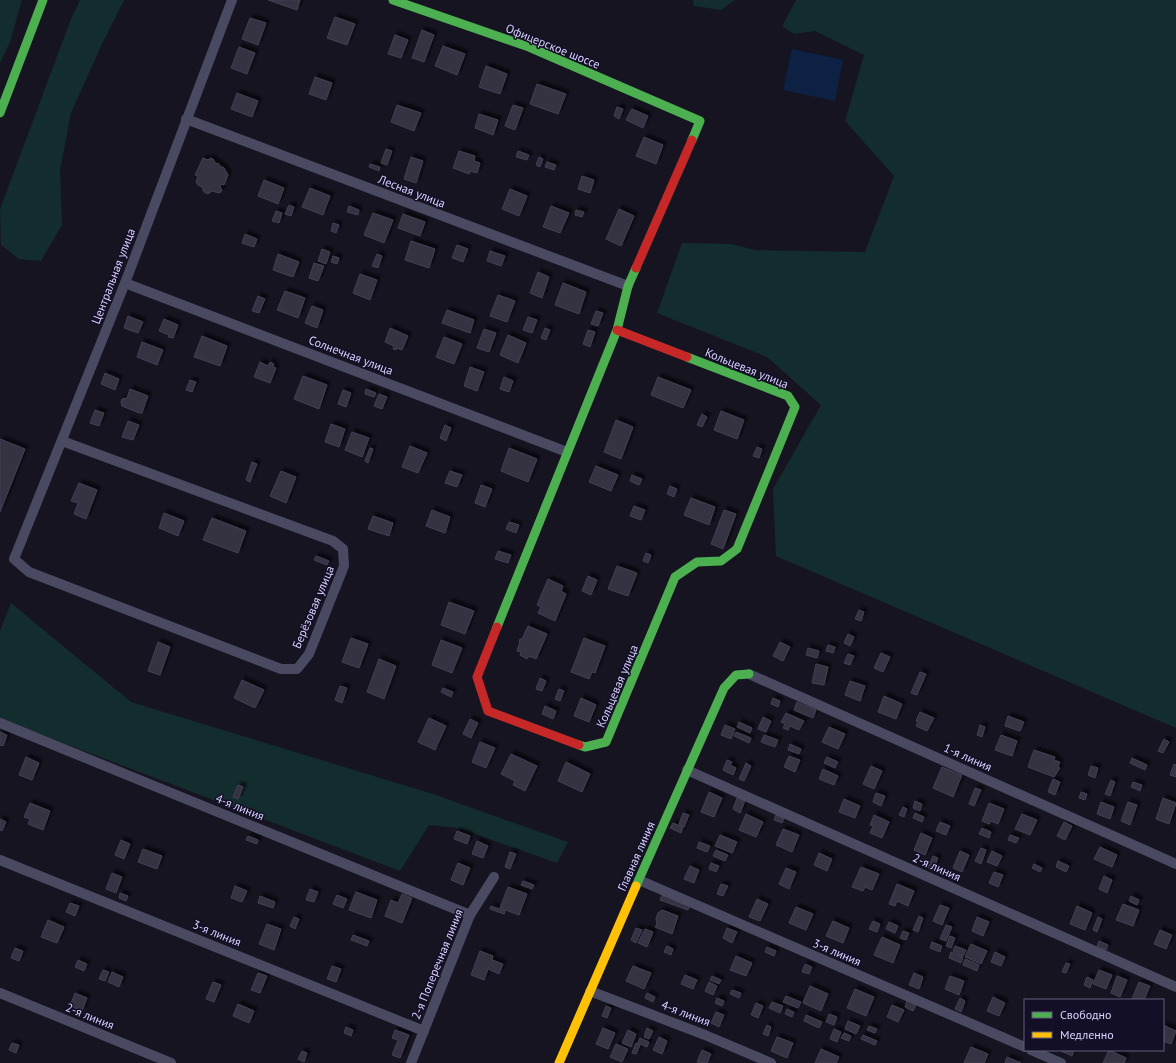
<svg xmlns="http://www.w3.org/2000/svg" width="1176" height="1063" viewBox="0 0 1176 1063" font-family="'PT Sans',sans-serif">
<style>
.green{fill:#132c2d}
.water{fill:#0d2144}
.building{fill:#343243;stroke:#433f54;filter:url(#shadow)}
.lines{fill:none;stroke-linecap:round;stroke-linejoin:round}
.street{stroke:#4a4962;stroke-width:10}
.fast{stroke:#4caf50;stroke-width:9}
.slow{stroke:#ffc107;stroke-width:9}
.jam{stroke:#c62828;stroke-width:9}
.labels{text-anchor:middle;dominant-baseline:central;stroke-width:3;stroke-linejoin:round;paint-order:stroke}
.street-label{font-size:12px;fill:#d9d4ff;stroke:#130f26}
</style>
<defs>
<filter id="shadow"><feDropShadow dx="3.5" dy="-3.5" stdDeviation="1" flood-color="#0009"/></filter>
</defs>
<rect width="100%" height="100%" fill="#161421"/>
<g class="green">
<polygon points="0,0 22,0 10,42 0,63"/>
<polygon points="80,0 124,0 102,44 71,113 60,170 62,225 41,261 19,259 1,245 0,209 71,19"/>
<polygon points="693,0 735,0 721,10 694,6"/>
<polygon points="796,0 1176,0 1176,728 776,556 773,489 821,405 767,357 657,313 682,243 731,244 755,250 865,252 894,176 845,121 864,55 815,31 794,34 782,26"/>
<polygon points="11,603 131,702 433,794 568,842 557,863 458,828 429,825 400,871 0,719 0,631"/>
</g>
<polygon class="water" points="792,49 843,60 835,101 783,90"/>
<g class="building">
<polygon points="268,0 300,0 297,10"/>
<polygon points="335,17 355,24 347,45 327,38"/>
<polygon points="250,18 266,23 258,45 242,39"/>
<polygon points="422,30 434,35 424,62 412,58"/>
<polygon points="395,35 408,40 401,58 388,54"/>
<polygon points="443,46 465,54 457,75 435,66"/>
<polygon points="239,47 255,53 247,74 231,68"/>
<polygon points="486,66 507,74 500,94 479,87"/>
<polygon points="315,77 332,83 326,100 309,94"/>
<polygon points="537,84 566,94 558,114 530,104"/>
<polygon points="237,93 258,101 252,117 231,109"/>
<polygon points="397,105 421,113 414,131 391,122"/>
<polygon points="513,105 523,108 515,130 505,126"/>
<polygon points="617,107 623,109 619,119 614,116"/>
<polygon points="632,109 648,116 643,128 626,120"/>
<polygon points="479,114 498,120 493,135 475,128"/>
<polygon points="644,137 663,145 656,164 636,156"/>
<polygon points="386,149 392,151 387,165 381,163"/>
<polygon points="459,151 475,156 474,161 480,163 477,173 470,171 469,174 453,168"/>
<polygon points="518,151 529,155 527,160 516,157"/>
<polygon points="411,157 423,161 416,183 404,179"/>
<polygon points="539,157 543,159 540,167 536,165"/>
<polygon points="203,158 208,160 210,158 213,159 216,164 218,163 220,166 224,168 228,175 224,185 221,184 220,187 222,190 221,192 219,193 212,191 208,194 204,192 202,187 198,185 196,182 198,176 195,175"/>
<polygon points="547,162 556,165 554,170 545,167"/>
<polygon points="370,164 380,167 379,171 369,167"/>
<polygon points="582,176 594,180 590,193 578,189"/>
<polygon points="264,180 284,188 278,204 258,196"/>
<polygon points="310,188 330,196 323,215 302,207"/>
<polygon points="510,189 527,196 519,216 502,209"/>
<polygon points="289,205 294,207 291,216 285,214"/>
<polygon points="349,206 359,210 358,215 347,212"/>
<polygon points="551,206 569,213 560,233 543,227"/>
<polygon points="619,209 634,216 621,246 606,239"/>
<polygon points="576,210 584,212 582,217 575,215"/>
<polygon points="276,211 282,213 279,223 272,221"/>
<polygon points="373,213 393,220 384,243 364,235"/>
<polygon points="403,214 425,222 420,236 398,228"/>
<polygon points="333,223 339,225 336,233 331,231"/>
<polygon points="245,234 257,239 254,247 242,243"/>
<polygon points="411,241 435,249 429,268 405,260"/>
<polygon points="457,245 468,249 463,262 452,258"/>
<polygon points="322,249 330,252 326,264 318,261"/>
<polygon points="490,251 505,256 501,266 487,261"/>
<polygon points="278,254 299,262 293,277 273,270"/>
<polygon points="377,254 382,256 378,268 372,266"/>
<polygon points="333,256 339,258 337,264 331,262"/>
<polygon points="314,263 324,266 318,281 309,278"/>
<polygon points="538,272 549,277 542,298 530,293"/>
<polygon points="360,274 377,280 370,300 353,293"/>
<polygon points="563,283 586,292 579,314 555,305"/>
<polygon points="285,291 305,298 298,318 277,310"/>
<polygon points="498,295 515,301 507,322 490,316"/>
<polygon points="258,296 265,299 259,313 252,311"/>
<polygon points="312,306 323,310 317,328 305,323"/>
<polygon points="447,310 474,320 470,333 442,323"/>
<polygon points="596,311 603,313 598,326 591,324"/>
<polygon points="128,316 143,322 138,333 124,328"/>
<polygon points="528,317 537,320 532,333 523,330"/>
<polygon points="164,319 178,325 173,338 168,337 169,335 159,331"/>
<polygon points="390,328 408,336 402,350 397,348 396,350 393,349 394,346 385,342"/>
<polygon points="545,328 550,330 546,340 541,338"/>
<polygon points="484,329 496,333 489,352 477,348"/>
<polygon points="588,330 595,332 590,347 583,344"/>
<polygon points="508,335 526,343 518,363 500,355"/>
<polygon points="202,336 227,346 220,366 194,357"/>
<polygon points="444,337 462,344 454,364 436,357"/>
<polygon points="142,342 163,350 157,365 137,357"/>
<polygon points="260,362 268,366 270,362 274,364 273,367 276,368 270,383 254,377"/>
<polygon points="470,367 484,372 477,391 464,386"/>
<polygon points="105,373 119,379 115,390 101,384"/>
<polygon points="303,376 327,385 319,409 294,399"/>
<polygon points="504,377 513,381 509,392 500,389"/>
<polygon points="658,377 691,390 683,408 651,395"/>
<polygon points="190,380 196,382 192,392 186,390"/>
<polygon points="130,389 148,396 142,413 139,413 122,406 121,402 122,399 127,398"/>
<polygon points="366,389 376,393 374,397 365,394"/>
<polygon points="343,390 351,393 346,407 338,404"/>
<polygon points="379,394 387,397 382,409 374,406"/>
<polygon points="95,410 104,413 99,426 90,423"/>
<polygon points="721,411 744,420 737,439 714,430"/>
<polygon points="702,414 707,417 702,427 697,425"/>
<polygon points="616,420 633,427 621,459 604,452"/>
<polygon points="128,421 139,425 133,440 122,437"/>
<polygon points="331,424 345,429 339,447 325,442"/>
<polygon points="445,425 451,428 446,441 440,438"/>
<polygon points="352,432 369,438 362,457 345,450"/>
<polygon points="0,439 25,449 0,512"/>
<polygon points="410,446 427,453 418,473 402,467"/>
<polygon points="757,447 762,449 759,458 753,456"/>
<polygon points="370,448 373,449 368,463 365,461"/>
<polygon points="509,448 537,459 528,482 501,471"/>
<polygon points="252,462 257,464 250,482 246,480"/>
<polygon points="596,466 618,475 611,491 589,482"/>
<polygon points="281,471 296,477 286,503 270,496"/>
<polygon points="450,471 462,475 457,487 445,483"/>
<polygon points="632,475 642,479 639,485 630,481"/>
<polygon points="79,483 97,490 86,519 74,514 78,503 71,501"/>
<polygon points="481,485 492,489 485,507 475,503"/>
<polygon points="670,486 677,489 674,497 667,494"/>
<polygon points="691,498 715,507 709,525 684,515"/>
<polygon points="634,506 645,510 641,520 630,516"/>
<polygon points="432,510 450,517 445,533 426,526"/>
<polygon points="724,510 736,514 723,549 711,544"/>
<polygon points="164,513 184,521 178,536 159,528"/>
<polygon points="373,516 393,523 389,536 368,529"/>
<polygon points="212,518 246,531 238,553 203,540"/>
<polygon points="509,522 519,525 516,533 506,529"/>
<polygon points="498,551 511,555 508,563 495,559"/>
<polygon points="646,553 651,555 648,563 643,561"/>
<polygon points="316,556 329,561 327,565 314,560"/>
<polygon points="617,566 637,573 628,596 608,589"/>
<polygon points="588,576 597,580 591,595 582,591"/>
<polygon points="548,579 563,586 561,591 566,594 555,621 538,613 541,607 537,605"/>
<polygon points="449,602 474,611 465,634 441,625"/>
<polygon points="859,610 864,612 861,621 855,619"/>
<polygon points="528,626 547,634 536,659 529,656 527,659 520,655 521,652 517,651 520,642 519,642 520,639 522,639"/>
<polygon points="848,634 854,637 850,646 844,643"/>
<polygon points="351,638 368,644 359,668 342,662"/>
<polygon points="584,638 605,646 595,673 592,672 589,679 571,672"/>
<polygon points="441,640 462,648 452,673 432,665"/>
<polygon points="158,642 170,647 160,675 148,671"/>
<polygon points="780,642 790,647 783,661 773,656"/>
<polygon points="828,645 835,647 833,653 826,651"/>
<polygon points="808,648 819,651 817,658 806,655"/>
<polygon points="881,653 890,657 883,672 874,668"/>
<polygon points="848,654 854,656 850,665 844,663"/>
<polygon points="379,659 396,666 384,699 367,692"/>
<polygon points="816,664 828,667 824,685 812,683"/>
<polygon points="920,672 926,674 917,695 911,693"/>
<polygon points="540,678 546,681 542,691 536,689"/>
<polygon points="242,680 264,690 255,708 234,698"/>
<polygon points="850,681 865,686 860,701 845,695"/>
<polygon points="340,686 347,688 342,703 335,700"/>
<polygon points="443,688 453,692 451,697 441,692"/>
<polygon points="559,689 564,691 560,701 555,699"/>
<polygon points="884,696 902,704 896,719 878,712"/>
<polygon points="581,698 596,705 589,722 574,716"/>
<polygon points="773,698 780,701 778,707 771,704"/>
<polygon points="797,702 816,710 813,718 794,710"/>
<polygon points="545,706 556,711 553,719 542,714"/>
<polygon points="920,712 934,718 927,731 916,726 918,722 916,721"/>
<polygon points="786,713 804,721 799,730 790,726 788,730 783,728 785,724 781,722"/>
<polygon points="1008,716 1024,722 1020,731 1005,726"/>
<polygon points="763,717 771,721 766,732 758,729"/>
<polygon points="429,718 446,726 435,750 418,742"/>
<polygon points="470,719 478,723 471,738 463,734"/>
<polygon points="739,722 752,728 750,733 737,727"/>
<polygon points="725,725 735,729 731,739 721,735"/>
<polygon points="980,725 985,727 982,737 977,735"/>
<polygon points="829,727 845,734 838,749 822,742"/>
<polygon points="0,732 7,735 3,746 0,745"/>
<polygon points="736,732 751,738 749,743 734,736"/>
<polygon points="764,735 778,740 775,747 761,742"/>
<polygon points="1001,735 1017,741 1012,756 995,750"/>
<polygon points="1164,739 1169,742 1163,753 1158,751"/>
<polygon points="480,742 495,748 486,768 472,762"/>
<polygon points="790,744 801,749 799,754 788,750"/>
<polygon points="1034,750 1055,757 1054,760 1060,762 1058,767 1060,768 1054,777 1028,767"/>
<polygon points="511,754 537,766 525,791 513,785 515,781 501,774"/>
<polygon points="789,756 800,760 795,772 784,767"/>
<polygon points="26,757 39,763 32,780 19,775"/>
<polygon points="827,757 838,762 835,768 824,763"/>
<polygon points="1132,758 1147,765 1145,770 1130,763"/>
<polygon points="727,760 732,762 730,765 736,768 733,775 723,770"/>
<polygon points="566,762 590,774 582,792 558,781"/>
<polygon points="746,763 751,766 744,781 739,779"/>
<polygon points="1174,764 1176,765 1176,777 1170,775"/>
<polygon points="871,766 882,771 874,789 863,784"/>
<polygon points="1091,766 1098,768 1095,778 1088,775"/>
<polygon points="942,767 962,775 953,797 933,788"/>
<polygon points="823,769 838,776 834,785 819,779"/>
<polygon points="1053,779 1060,782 1055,795 1048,792"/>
<polygon points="1111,780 1115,782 1110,796 1105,794"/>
<polygon points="1133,782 1142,785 1140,791 1131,787"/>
<polygon points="238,785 243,787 238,799 233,797"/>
<polygon points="975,788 981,790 974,806 969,804"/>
<polygon points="709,792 722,798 714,817 701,812"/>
<polygon points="1081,792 1087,794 1085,800 1079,798"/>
<polygon points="876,793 885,796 881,806 873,802"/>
<polygon points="737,798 745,801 740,813 733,809"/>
<polygon points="1163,798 1176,803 1169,824 1156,819"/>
<polygon points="844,799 860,806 855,818 839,812"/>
<polygon points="915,801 922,804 920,811 913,808"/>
<polygon points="1101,802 1114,807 1110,819 1097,814"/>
<polygon points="1128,802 1137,805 1130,825 1121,821"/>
<polygon points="30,803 50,811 43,830 28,824 30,819 24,817"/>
<polygon points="989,803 1004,809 998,824 991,821 989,824 982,821"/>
<polygon points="903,807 907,809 904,817 899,815"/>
<polygon points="683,813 689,815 684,827 679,824"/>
<polygon points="915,813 924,817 922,822 913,818"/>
<polygon points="746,814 763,822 756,837 739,830"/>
<polygon points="1022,814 1037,820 1030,835 1015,829"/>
<polygon points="776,815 784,819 782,823 774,820"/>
<polygon points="874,815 889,822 882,838 870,833 873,826 870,825"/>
<polygon points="0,819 6,822 2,831 0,830"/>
<polygon points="940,822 950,826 946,835 936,831"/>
<polygon points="1064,822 1072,826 1065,840 1057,836"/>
<polygon points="673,823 683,827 681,833 670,828"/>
<polygon points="982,828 991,832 989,838 979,834"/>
<polygon points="783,829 799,835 792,852 776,845"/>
<polygon points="457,831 470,836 467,844 454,839"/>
<polygon points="921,833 932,838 925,855 914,850"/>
<polygon points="720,835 737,842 732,853 715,846"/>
<polygon points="1010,835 1019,838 1016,843 1008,840"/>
<polygon points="248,836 258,840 257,844 246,840"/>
<polygon points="121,840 130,844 124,859 115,855"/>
<polygon points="477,841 488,846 483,858 472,854"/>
<polygon points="699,842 710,846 707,852 697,848"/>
<polygon points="1100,847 1117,855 1112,867 1094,859"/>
<polygon points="981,848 986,850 981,864 975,861"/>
<polygon points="143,849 162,856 157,869 138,862"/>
<polygon points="716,850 728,855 725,861 713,856"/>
<polygon points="960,851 969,855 962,872 953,868"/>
<polygon points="992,851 1002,856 997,866 987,862"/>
<polygon points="510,852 516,854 510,869 505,867"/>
<polygon points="819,853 832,859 827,871 814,865"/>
<polygon points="933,856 938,858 933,870 928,868"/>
<polygon points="1058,861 1069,866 1066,872 1056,867"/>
<polygon points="458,863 470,868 463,885 451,880"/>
<polygon points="711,863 719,866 716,872 709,869"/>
<polygon points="1034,864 1042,868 1040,872 1032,868"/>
<polygon points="690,866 699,870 694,883 684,879"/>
<polygon points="861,867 879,874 872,890 865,887 863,891 852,887"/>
<polygon points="786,868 796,872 789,889 779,884"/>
<polygon points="994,872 1003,875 998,887 989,883"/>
<polygon points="112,873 122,877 116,893 106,889"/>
<polygon points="1104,876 1112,880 1107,893 1099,889"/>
<polygon points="523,881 534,885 532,889 521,885"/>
<polygon points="721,884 728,886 723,896 717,894"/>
<polygon points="897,884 914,891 908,906 897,901 895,906 889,904"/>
<polygon points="235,886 247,891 242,902 231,898"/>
<polygon points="508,887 527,894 519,915 500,908"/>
<polygon points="310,889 318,892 314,902 306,900"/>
<polygon points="356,892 377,900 371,918 349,910"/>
<polygon points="120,893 128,896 126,901 119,898"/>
<polygon points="402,894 412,898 402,923 385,916 391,900 398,903"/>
<polygon points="337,895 347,899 343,908 333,904"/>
<polygon points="662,895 690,905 688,910 660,900"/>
<polygon points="260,896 275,902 273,908 258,903"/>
<polygon points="1131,896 1139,900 1137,905 1129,901"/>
<polygon points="757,899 768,904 760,921 749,917"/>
<polygon points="70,903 79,906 75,916 66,912"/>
<polygon points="1123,904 1139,910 1133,926 1116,920"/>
<polygon points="940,905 949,908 942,925 933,921"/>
<polygon points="491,906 505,911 504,914 490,909"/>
<polygon points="1077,906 1092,913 1085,930 1070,924"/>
<polygon points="796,907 813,914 806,930 789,923"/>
<polygon points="662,910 678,916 672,934 655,927 657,924 656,919 658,913"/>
<polygon points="919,916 923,918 918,932 913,930"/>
<polygon points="294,917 299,919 295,929 290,926"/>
<polygon points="977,917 989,922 983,936 972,931"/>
<polygon points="1098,917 1102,919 1097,932 1093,930"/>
<polygon points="48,920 64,927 57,943 41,937"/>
<polygon points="833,921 849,928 843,943 826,936"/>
<polygon points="873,921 880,924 877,932 869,929"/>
<polygon points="889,922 898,926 895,933 886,929"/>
<polygon points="267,924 281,929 274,950 259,944"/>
<polygon points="946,925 952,927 946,941 940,939"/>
<polygon points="636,928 642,930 636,943 631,940"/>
<polygon points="727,928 737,932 732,943 723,938"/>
<polygon points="645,929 653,932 647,947 638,943"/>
<polygon points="1160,930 1172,935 1166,949 1154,944"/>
<polygon points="903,931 909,933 906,940 900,938"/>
<polygon points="353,935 369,941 367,946 351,940"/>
<polygon points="950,936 955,938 951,948 946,946"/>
<polygon points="882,937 900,945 893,963 874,955"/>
<polygon points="1099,941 1108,945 1106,950 1097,946"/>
<polygon points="932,942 942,946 940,952 930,948"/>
<polygon points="971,944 987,951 981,964 965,957"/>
<polygon points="667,946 673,949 671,955 664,952"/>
<polygon points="955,946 966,950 963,956 953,951"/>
<polygon points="767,947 776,951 774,956 765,952"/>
<polygon points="15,948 23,951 19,961 11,958"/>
<polygon points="480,951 493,956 492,960 503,964 499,974 488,969 484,980 471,975"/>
<polygon points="951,952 963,957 961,963 949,958"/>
<polygon points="995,952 1005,957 1001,966 991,962"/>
<polygon points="736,956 752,963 746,976 730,970"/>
<polygon points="965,959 979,965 977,971 963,965"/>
<polygon points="78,960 87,964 84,971 75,967"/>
<polygon points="1066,963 1070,964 1066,973 1062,972"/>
<polygon points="805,964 812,967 809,974 802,972"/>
<polygon points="332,966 341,969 336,982 327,979"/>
<polygon points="633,966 651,973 644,989 626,981"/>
<polygon points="103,970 109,972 105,981 99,979"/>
<polygon points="1099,970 1112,975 1106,989 1093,984"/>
<polygon points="112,972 123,977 119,987 108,982"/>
<polygon points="258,973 267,976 260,993 251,990"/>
<polygon points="914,973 923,977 919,989 909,985"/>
<polygon points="685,975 697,980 693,989 681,984"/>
<polygon points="712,976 721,980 719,984 710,980"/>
<polygon points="950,976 964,981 959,995 945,989"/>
<polygon points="1117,976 1127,980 1120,997 1111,993"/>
<polygon points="1087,977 1093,980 1090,988 1084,985"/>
<polygon points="213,982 221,985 214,1002 206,999"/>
<polygon points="709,982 717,986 713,995 705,991"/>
<polygon points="1139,982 1150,986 1144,1000 1136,1000 1132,999"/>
<polygon points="810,986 828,994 821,1011 803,1003"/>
<polygon points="855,989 874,997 866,1016 847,1008"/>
<polygon points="732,990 741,993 739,998 730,994"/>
<polygon points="75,993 87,998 82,1011 70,1006"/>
<polygon points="647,993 655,997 653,1002 645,998"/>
<polygon points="786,996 801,1002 798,1008 783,1002"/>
<polygon points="993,997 1005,1003 999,1016 987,1011"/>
<polygon points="717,998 724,1001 722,1006 715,1003"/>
<polygon points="960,998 965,1001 961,1012 955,1009"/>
<polygon points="907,1001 916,1005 913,1011 905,1007"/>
<polygon points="772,1002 783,1006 780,1013 769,1008"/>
<polygon points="756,1003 763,1006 758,1018 751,1015"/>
<polygon points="238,1004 254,1011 249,1023 233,1016"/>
<polygon points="892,1005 904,1010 898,1022 887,1017"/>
<polygon points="606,1006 611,1008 607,1018 602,1016"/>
<polygon points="787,1009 794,1012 792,1017 785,1014"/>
<polygon points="716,1012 724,1015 719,1027 711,1023"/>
<polygon points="829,1014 837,1017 834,1025 826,1022"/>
<polygon points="806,1015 822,1022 819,1028 804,1021"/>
<polygon points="848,1021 860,1026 856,1034 845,1029"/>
<polygon points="767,1025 771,1027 768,1036 763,1034"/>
<polygon points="1163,1025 1176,1031 1171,1044 1163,1041"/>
<polygon points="869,1026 877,1029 875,1033 867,1030"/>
<polygon points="346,1027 353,1030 351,1036 344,1033"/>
<polygon points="603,1028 615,1033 608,1049 596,1044"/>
<polygon points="647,1028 653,1031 649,1039 644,1037"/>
<polygon points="834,1029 841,1032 837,1042 830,1039"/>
<polygon points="395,1030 409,1035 400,1058 392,1055 398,1040 392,1038"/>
<polygon points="628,1030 636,1034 631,1047 622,1043"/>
<polygon points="844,1033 851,1036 849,1041 841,1038"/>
<polygon points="863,1035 877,1041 875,1045 861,1039"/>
<polygon points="659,1037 667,1041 662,1054 653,1050"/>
<polygon points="777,1037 793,1043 787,1058 771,1051"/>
<polygon points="640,1038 649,1042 647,1047 638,1043"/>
<polygon points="12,1043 19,1045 16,1053 9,1050"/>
<polygon points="636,1043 640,1045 636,1054 632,1053"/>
<polygon points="616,1044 628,1049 622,1062 610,1057"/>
<polygon points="971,1047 988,1054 984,1063 964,1063"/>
<polygon points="821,1049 839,1057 836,1063 815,1063"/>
<polygon points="702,1050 711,1054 707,1063 697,1062"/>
<polygon points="1061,1050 1074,1050 1072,1056 1061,1051"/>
<polygon points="1109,1050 1126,1058 1124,1063 1103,1063"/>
<polygon points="302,1051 307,1053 304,1062 298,1059"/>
<polygon points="1007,1057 1021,1063 1005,1063"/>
</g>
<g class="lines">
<g class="street">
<polyline points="186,119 628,286"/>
<polyline points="125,283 567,452"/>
<polyline points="62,441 333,541 343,549 344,566 309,654 297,669 281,669 29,572 14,559 125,283 232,0"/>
<polyline points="749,674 1176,864"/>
<polyline points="0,723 470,915"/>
<polyline points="687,770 1176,987"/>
<polyline points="0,860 424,1031"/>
<polyline points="639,880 1025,1047"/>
<polyline points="590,991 705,1035 771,1063"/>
<polyline points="0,993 171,1063"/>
<polyline points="1031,1050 1061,1063"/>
<polyline points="411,1063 470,915 494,877"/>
</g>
<g class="fast">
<polyline points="393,0 529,47 700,121 692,140"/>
<polyline points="0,113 43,0"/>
<polyline points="497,627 617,330 628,286 636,268"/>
<polyline points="579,745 585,747 606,742 675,577 697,562 721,561 737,549 795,407 788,396 687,357"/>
<polyline points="636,886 724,688 736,675 749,674"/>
</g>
<polyline class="slow" points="559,1063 636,886"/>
<g class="jam">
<polyline points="636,268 692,140"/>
<polyline points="617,330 687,357"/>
<polyline points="497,627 477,677 488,711 579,745"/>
</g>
</g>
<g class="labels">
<g class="street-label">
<text transform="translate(553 46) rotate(22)">Офицерское шоссе</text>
<text transform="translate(412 191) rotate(21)">Лесная улица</text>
<text transform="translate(113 276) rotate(-69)">Центральная улица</text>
<text transform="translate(351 355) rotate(21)">Солнечная улица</text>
<text transform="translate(747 368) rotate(22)">Кольцевая улица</text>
<text transform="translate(313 607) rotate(-67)">Берёзовая улица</text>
<text transform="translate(617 686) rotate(-67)">Кольцевая улица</text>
<text transform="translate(968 757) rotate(24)">1-я линия</text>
<text transform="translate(240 807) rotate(22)">4-я линия</text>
<text transform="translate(636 856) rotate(-66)">Главная линия</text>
<text transform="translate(937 867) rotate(24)">2-я линия</text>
<text transform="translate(217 933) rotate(22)">3-я линия</text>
<text transform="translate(837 952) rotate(23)">3-я линия</text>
<text transform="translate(437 964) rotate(-68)">2-я Поперечная линия</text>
<text transform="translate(686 1013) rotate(21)">4-я линия</text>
<text transform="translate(90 1016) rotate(22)">2-я линия</text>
</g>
</g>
<rect x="1024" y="999" width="140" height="52" fill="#130f26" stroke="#625e7d"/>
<rect x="1032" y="1012" width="20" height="6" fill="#4caf50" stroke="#625e7d"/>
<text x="1060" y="1019" font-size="12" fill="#d9d4ff">Свободно</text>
<rect x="1032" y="1032" width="20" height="6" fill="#ffc107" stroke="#625e7d"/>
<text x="1060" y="1039" font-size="12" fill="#d9d4ff">Медленно</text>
</svg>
